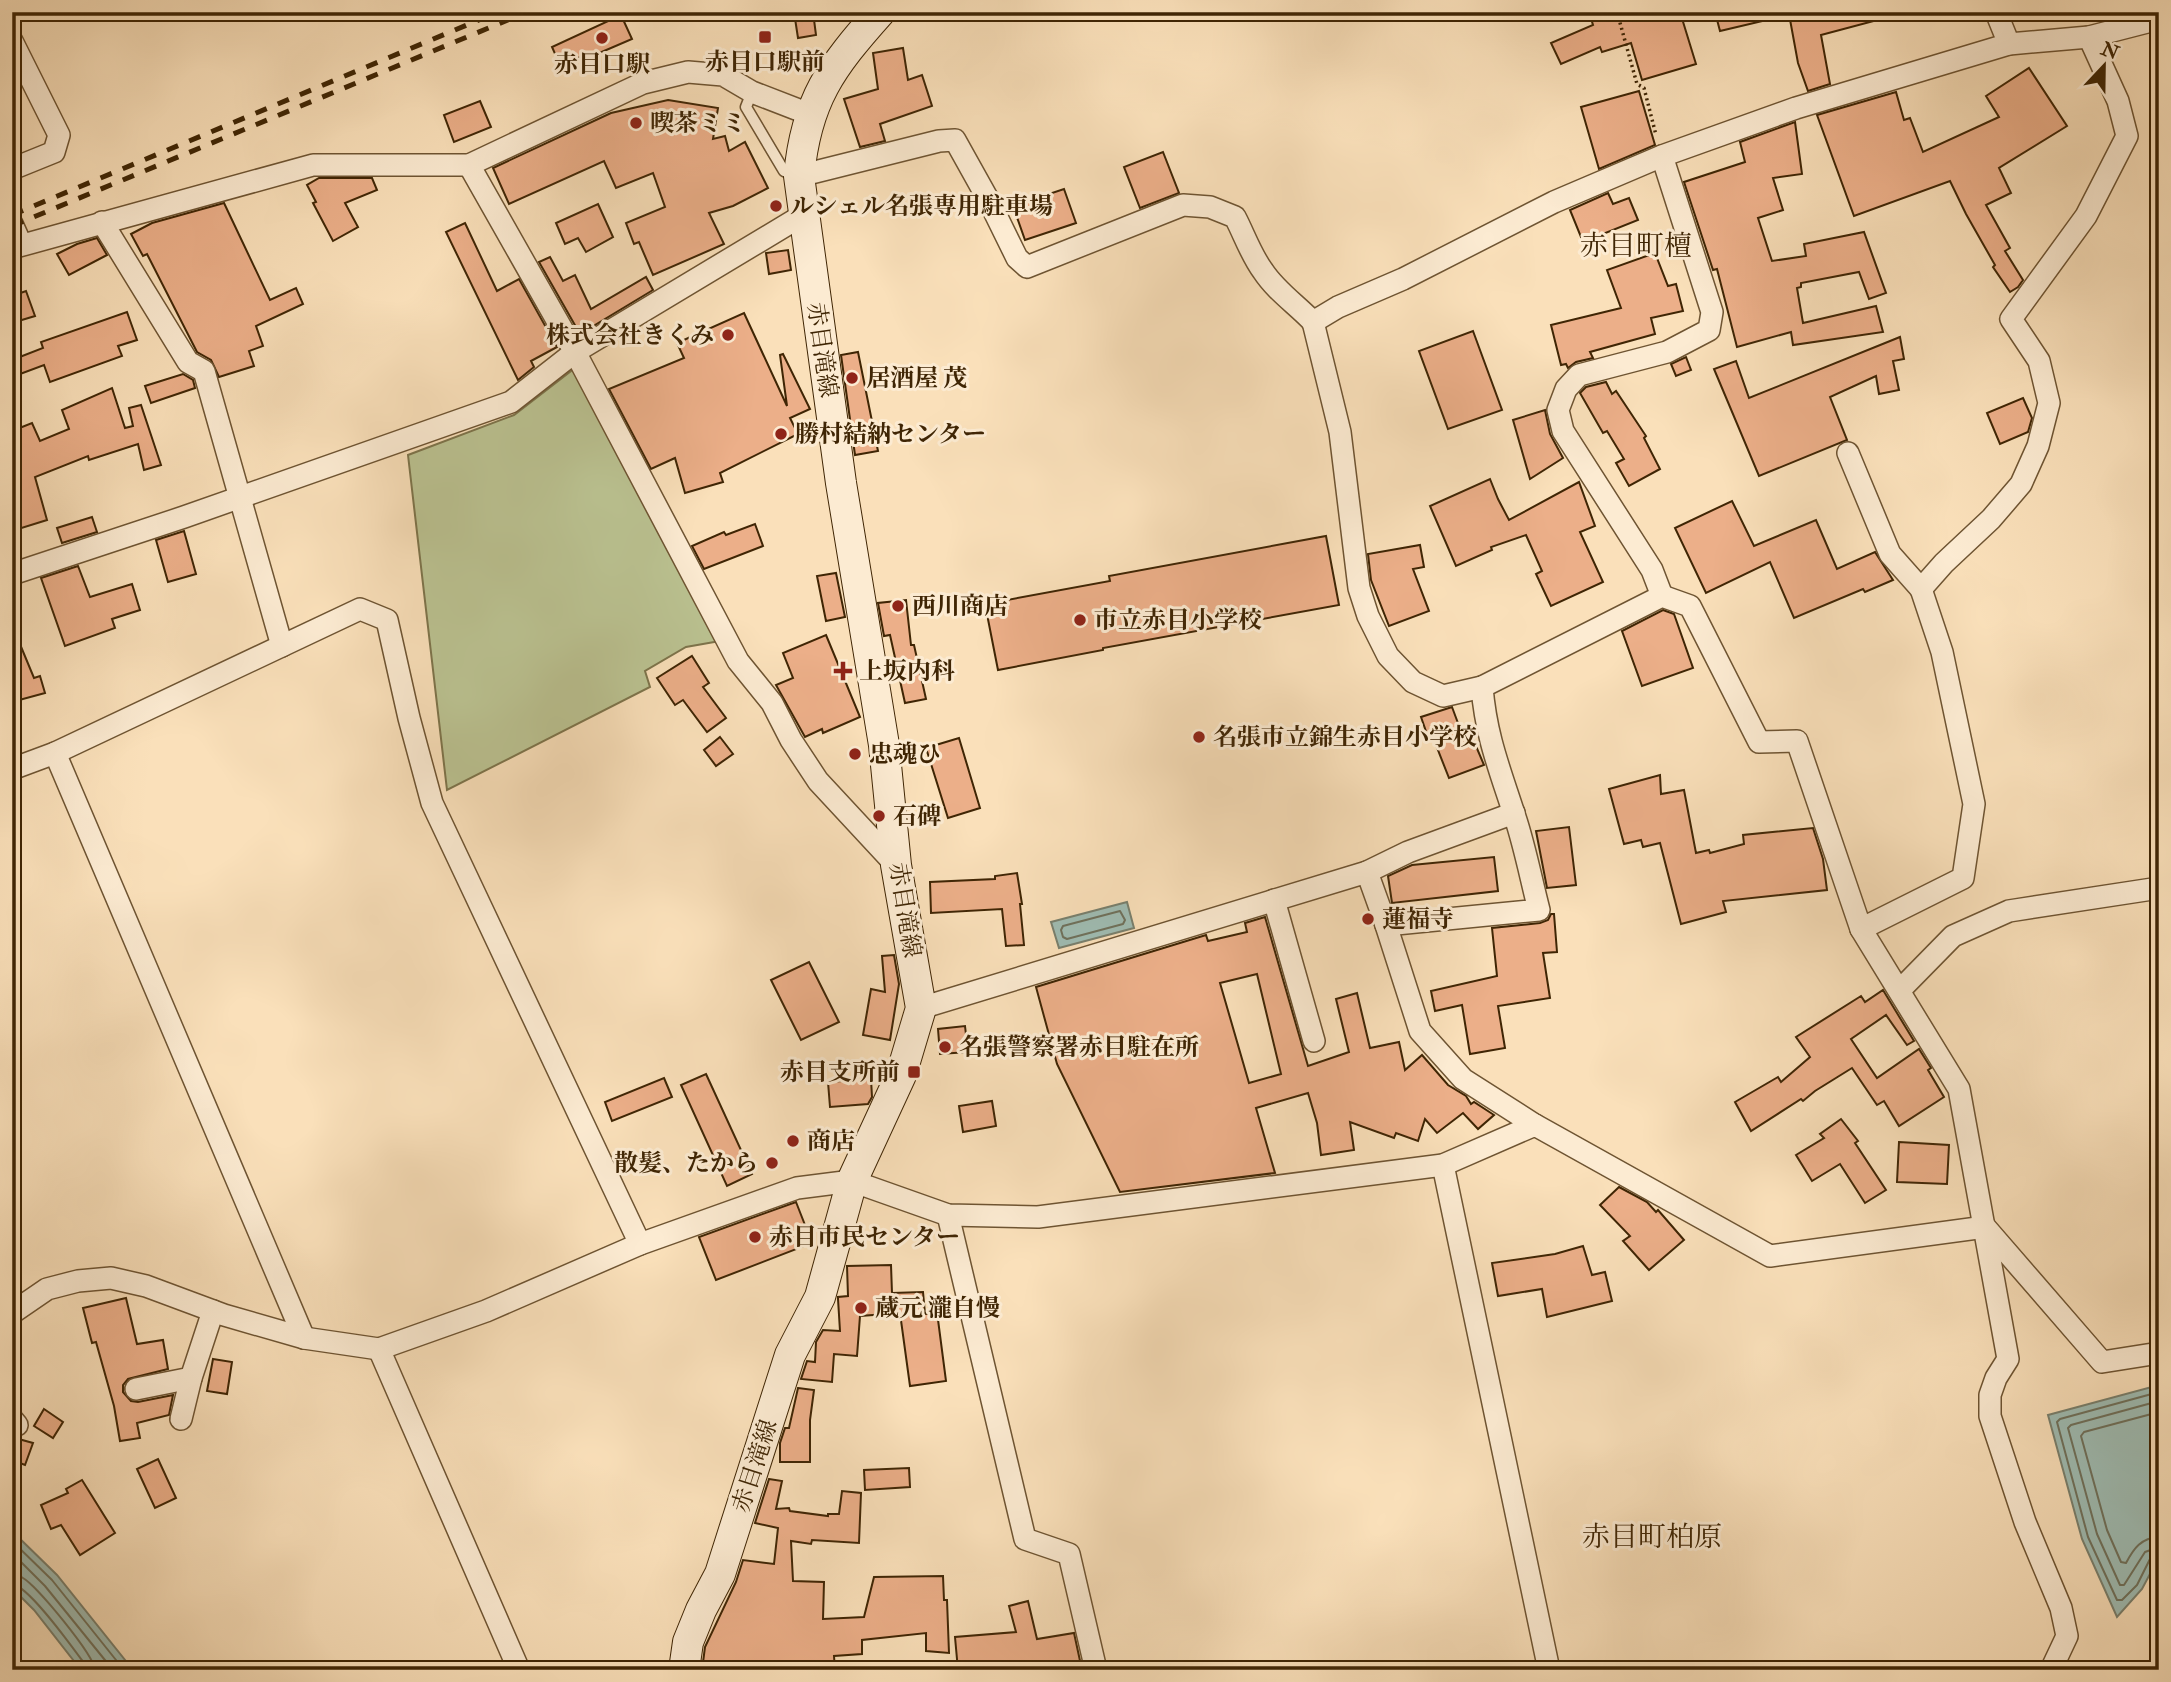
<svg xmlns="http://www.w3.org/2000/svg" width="2171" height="1682" viewBox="0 0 2171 1682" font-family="'IM FELL Double Pica','Noto Serif JP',serif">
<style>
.green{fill:#bbc392;stroke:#7d744b;stroke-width:2}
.water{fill:#9fbdb4;stroke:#79806e;stroke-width:2}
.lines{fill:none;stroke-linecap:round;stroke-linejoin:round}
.shore{stroke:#6f715c;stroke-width:2}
.building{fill:#ecaf89;stroke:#3f2504;stroke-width:2;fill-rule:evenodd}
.lane-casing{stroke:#6e5432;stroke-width:13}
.street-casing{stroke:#6e5432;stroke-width:24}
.secondary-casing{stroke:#3f2504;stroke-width:32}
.path{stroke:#3f2504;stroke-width:3.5;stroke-dasharray:2 3.5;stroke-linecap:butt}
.lane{stroke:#fcebd2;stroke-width:10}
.street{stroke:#fcebd2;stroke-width:21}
.secondary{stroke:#fcebd2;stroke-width:30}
.rail{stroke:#3f2504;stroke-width:5;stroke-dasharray:12 12;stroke-linecap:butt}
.poi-dot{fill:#8f2418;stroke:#fcebd2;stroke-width:2.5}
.labels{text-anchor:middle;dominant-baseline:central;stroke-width:6;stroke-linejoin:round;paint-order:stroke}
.poi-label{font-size:24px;font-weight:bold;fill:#3f2504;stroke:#fcebd2;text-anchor:start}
.street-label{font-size:24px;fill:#3f2504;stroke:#fcebd2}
.quarter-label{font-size:28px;fill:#3f2504;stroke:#fcebd2}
</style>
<rect width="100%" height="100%" fill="#fae0ba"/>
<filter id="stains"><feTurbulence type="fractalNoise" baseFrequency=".00286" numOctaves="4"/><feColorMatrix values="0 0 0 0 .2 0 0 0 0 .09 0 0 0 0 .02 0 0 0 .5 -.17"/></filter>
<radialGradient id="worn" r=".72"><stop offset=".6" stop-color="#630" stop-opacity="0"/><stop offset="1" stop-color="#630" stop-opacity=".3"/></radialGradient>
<polygon class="green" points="575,368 720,641 686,647 645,671 650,687 447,790 408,455 514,415"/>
<g class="water">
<polygon points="1127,902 1134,928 1059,948 1051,922"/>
<polygon points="2159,1385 2159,1557 2142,1589 2117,1617 2082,1539 2048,1415"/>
<polygon points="12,1531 57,1575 133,1670 81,1670 34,1610 12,1588"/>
</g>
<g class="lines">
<g class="shore">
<polygon points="1120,911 1125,920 1123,924 1067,939 1063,937 1061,930 1063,926"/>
<polyline points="2159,1392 2060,1419 2057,1422 2088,1537 2117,1600 2122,1600 2137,1585 2150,1559 2159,1556"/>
<polyline points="2159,1401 2071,1425 2068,1428 2097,1534 2120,1585 2124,1585 2145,1552 2159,1547"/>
<path d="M2159 1412 2084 1432 2081 1436 2107 1530 2121 1562 2126 1563C2134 1548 2141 1538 2159 1537"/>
<polyline points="12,1541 52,1580 124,1670"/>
<polyline points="12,1553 45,1586 113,1670"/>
<path d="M12 1575C17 1575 19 1575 23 1578 37 1586 94 1655 95 1670"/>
<path d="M12 1584C29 1586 72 1647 84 1663L86 1670"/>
</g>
</g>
<g class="building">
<polygon points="794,12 813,12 816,35 798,38"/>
<polygon points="1589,12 1680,12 1696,64 1642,80 1631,43 1602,52 1600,47 1561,64 1551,43 1593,25"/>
<polygon points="1715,12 1771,12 1771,19 1720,31"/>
<polygon points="1801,12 1885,12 1885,18 1821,35 1830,84 1808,91 1798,63 1789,14"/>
<polygon points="621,15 632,39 583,60 582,56 560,65 552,47"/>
<polygon points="903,48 908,80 922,75 932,106 880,124 885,141 860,147 844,99 878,89 873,53"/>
<polygon points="2029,68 2067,126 1999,168 2011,193 1986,205 2010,248 2005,251 2023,280 2018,287 2010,292 1993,267 1995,265 1966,214 1950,181 1854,216 1817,115 1896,92 1904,120 1910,118 1923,152 1999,117 1986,96"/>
<polygon points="1639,91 1655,145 1599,169 1581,107"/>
<polygon points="668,100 718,108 713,139 725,136 729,151 745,142 768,188 733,206 709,213 724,244 653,275 639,242 634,244 626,223 665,207 653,173 616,188 604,161 509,204 493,168 611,113"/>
<polygon points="480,101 491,127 454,142 444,115"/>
<polygon points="1795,122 1802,174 1773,178 1783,210 1758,218 1772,261 1806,256 1804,244 1864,232 1886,293 1869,299 1859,272 1801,283 1801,287 1797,288 1803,323 1876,306 1883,332 1793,345 1791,332 1737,347 1717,269 1713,270 1684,182 1745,162 1740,142"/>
<polygon points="1163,152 1179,193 1140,208 1124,167"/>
<polygon points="319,178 372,178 377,190 345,203 358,227 333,241 313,203 316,202 307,185"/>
<polygon points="1064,189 1076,223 1025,240 1013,206"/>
<polygon points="1608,193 1613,204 1629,198 1638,220 1583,242 1570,210"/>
<polygon points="224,203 270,300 296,288 303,304 256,326 263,346 249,351 254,366 219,377 211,360 197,352 147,254 143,256 131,234 152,223"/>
<polygon points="598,204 613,237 586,252 578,238 565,244 556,223"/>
<polygon points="465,223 497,291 519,279 557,347 531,361 534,367 518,380 446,232"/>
<polygon points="97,238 107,255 69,275 57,254 77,244"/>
<polygon points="788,250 791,270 769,274 766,253"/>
<polygon points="1655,253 1668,286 1676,284 1683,311 1651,318 1655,334 1590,352 1593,358 1576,362 1568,368 1566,364 1561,365 1551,325 1621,308 1607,270"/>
<polygon points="550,257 563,281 575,275 591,309 646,277 653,290 580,334 539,262"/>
<polygon points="26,291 35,316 12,323 12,296"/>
<polygon points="127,312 137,340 118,346 122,356 50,382 44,365 12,377 12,360 43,348 41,342"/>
<polygon points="744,313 787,406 780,355 783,354 810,409 790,418 798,434 720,473 723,482 685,493 675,458 651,469 609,389 684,358 677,343"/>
<polygon points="1473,331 1502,410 1448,429 1419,351"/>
<polygon points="1900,337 1904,359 1893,361 1899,390 1879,394 1876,376 1830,397 1847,440 1759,476 1714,369 1736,361 1749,398"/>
<polygon points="858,352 878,451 855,455 841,355"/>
<polygon points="1686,357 1691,370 1676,376 1671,364"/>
<polygon points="183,374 193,380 195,388 151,403 145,386"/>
<polygon points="1606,382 1612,394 1616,391 1646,436 1644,438 1660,469 1629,486 1616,463 1624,459 1607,431 1603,433 1580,393 1586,387"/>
<polygon points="112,388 125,428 133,426 129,408 141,405 161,465 144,470 138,444 89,460 88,456 35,477 47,520 12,531 12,431 32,423 40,441 69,429 62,410"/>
<polygon points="2023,398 2032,418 2028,432 2000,444 1987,413"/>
<polygon points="1545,410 1550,434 1563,458 1530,479 1513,420"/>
<polygon points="1490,479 1498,499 1509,520 1579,482 1595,526 1580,532 1603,582 1551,606 1536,574 1542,571 1526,535 1491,547 1492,550 1456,566 1430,506"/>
<polygon points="1732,501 1754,546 1816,520 1837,569 1875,552 1893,580 1865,592 1863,589 1794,618 1770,562 1706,593 1675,528"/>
<polygon points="92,517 97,532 62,543 57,528"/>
<polygon points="755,524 763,546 704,569 692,546 724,532 726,535"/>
<polygon points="184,531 196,574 168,582 156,540"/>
<polygon points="1326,536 1339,605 1103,648 1103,650 998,670 985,604 1110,581 1109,576"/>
<polygon points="1420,545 1424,567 1413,569 1429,611 1389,626 1371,580 1368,554"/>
<polygon points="78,566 90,597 132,584 140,610 112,619 115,628 65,646 41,578"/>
<polygon points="836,573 845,617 826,621 817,576"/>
<polygon points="906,600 911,645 914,645 926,699 905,703 890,635 884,636 878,603"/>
<polygon points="1663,610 1674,614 1693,668 1642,686 1622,631"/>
<polygon points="12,625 34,678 40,676 45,693 12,702"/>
<polygon points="826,635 860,717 823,733 822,729 805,737 776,685 793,678 783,653"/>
<polygon points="692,656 709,683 703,687 726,718 707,732 683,700 675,705 657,678"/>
<polygon points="1452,707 1465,742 1473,739 1484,765 1449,778 1432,735 1428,737 1421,717"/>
<polygon points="720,737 733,754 716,766 704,750"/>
<polygon points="959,738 980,808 948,818 926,748"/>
<polygon points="1660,775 1661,794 1684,790 1696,853 1709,850 1710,853 1744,844 1743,835 1813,828 1823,859 1827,890 1723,901 1726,912 1681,924 1660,843 1643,847 1641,840 1624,844 1609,789"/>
<polygon points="1569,827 1576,885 1547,888 1536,831"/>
<polygon points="1494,857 1498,891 1392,903 1388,876 1412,865"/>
<polygon points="1017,873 1022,904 1020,904 1024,945 1006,946 1002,909 931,913 930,882 995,879 995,876"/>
<polygon points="1551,914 1554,914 1557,952 1543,953 1550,998 1498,1006 1505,1048 1470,1054 1462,1005 1435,1011 1431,991 1497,976 1492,928 1540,923 1548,920"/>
<path d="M1265 917 1308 1066 1349 1052 1336 999 1357 993 1370 1048 1399 1042 1405 1070 1422 1055 1448 1085 1466 1096 1471 1104 1474 1102 1494 1115 1478 1129 1463 1113 1437 1133 1425 1119 1418 1141 1396 1133 1394 1138 1350 1122 1354 1150 1321 1155 1317 1123 1308 1093 1256 1108 1275 1173 1120 1192 1057 1064 1036 987 1206 935 1208 941 1247 932 1245 923ZM1257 974 1281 1074 1249 1083 1220 983Z"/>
<polygon points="894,955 899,984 890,1040 863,1035 871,989 885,992 882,956"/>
<polygon points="809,962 839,1022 801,1040 771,980"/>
<polygon points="1883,990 1914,1041 1907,1045 1886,1015 1851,1039 1877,1078 1919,1049 1931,1068 1928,1070 1944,1097 1899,1126 1884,1101 1877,1105 1852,1068 1815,1091 1803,1101 1801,1099 1751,1131 1735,1102 1778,1077 1781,1082 1810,1057 1796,1037 1861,996 1865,1002"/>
<polygon points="965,1026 968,1052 940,1054 938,1029"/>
<polygon points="706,1074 752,1174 727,1186 681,1085"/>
<polygon points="664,1078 672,1097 612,1121 605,1102"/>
<polygon points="871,1079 872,1097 868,1104 830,1107 828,1082"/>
<polygon points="992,1101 996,1126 963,1132 959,1106"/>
<polygon points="1841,1119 1858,1141 1855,1143 1886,1190 1865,1203 1840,1164 1812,1181 1796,1155 1824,1138 1820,1134"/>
<polygon points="1899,1142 1949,1145 1947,1184 1897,1182"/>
<polygon points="1619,1187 1647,1202 1656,1212 1658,1210 1684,1240 1649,1270 1623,1241 1630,1236 1600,1205"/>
<polygon points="796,1202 812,1243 716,1280 699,1237"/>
<polygon points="1583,1246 1592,1275 1605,1272 1612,1301 1547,1317 1542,1289 1498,1296 1492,1263 1555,1254"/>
<polygon points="891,1265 892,1293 923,1292 925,1314 937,1312 946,1381 910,1386 900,1313 860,1316 857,1356 834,1354 832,1382 801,1379 807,1361 815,1362 816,1342 823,1330 840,1331 838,1299 838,1297 848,1296 847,1266"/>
<polygon points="126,1298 137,1344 163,1340 168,1369 128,1379 123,1385 123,1392 131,1401 138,1402 173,1395 169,1415 137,1423 140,1438 120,1441 114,1406 96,1342 92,1343 83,1308"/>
<polygon points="213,1359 232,1362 227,1394 207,1391"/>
<polygon points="798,1388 814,1390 810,1420 810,1462 780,1462 780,1443 785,1428 789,1428"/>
<polygon points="44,1409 63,1422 53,1438 34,1426"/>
<polygon points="15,1438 33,1443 25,1465 12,1460 12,1445"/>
<polygon points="158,1459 176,1498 155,1508 137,1469"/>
<polygon points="909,1468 910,1487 865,1490 864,1470"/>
<polygon points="769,1479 782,1481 776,1509 789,1508 790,1511 828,1516 828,1514 839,1514 842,1491 861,1493 859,1543 812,1540 811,1544 791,1541 793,1581 824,1582 823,1619 864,1617 874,1577 943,1576 944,1600 947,1600 949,1653 926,1651 926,1633 862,1640 862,1654 834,1656 835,1670 814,1670 814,1667 702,1670 705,1647 736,1582 743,1560 774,1564 778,1528 755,1523"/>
<polygon points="82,1480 115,1533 80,1555 61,1525 51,1529 41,1505 68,1493 66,1489"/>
<polygon points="1028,1601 1037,1639 1074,1633 1082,1670 958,1670 955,1637 1016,1632 1009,1606"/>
</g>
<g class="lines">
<g class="lane-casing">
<polyline id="lane" points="752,92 746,107 784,171 796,175"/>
</g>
<g class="street-casing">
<g id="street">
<polyline points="1996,12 2009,44"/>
<polyline points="12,41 59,135 54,152 12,169"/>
<polyline points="469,165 575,352 738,661 772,703 791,740 818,781 896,865"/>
<path d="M799 176 939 141 955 140 989 201 1017 258 1027 267 1183 205 1210 207 1235 217C1244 234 1251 255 1263 271 1276 291 1297 305 1313 322L1338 307 1403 279 1554 202 1662 156 1796 108 2009 44 2089 37 2159 19"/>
<polyline points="102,222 188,362 204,371 282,646"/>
<polyline points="12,224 21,244"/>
<polyline points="12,248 313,165 469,165 643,83 688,72 723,75 752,92 809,114"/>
<polyline points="1313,322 1340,432 1359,588 1368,616 1388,656 1413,682 1443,696 1482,687"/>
<polyline points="1848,453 1890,554 1921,589"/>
<polyline points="12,574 184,517 511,402 575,352 803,215"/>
<polyline points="1662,596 1652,570 1563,431 1558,410 1566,389 1579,375 1667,352 1709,330 1712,312 1662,156"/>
<polyline points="55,753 304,1338"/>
<polyline points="12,769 55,753 360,609 387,620 409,718 432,803 640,1244"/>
<polyline points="1367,872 1408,852 1514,813"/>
<polyline points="1274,900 1314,1041"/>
<polyline points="1386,925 1420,1031 1463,1079 1535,1125"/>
<polyline points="1861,929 1963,878 1974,804 1942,652 1921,589 1944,563 1991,519 2021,484 2038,446 2049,403 2039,361 2011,319 2086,216 2127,136 2118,101 2089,37"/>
<polyline points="1900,990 1953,936 2009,911 2159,888"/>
<path d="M921 1008 1367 872 1386 925 1539 910C1531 879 1525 847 1515 817 1500 770 1486 737 1482 687L1662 596 1690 606 1759 742 1797 741 1861 929 1959 1089 2008 1359 1996 1378 1990 1395V1416L2025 1522 2061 1608 2067 1636 2051 1670"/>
<polyline points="1443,1165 1549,1670"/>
<polyline points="948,1215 1025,1539 1069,1554 1096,1670"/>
<polyline points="12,1313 47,1289 78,1281 111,1278 146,1286 224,1315 304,1338 379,1349 486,1311 640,1244 797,1188 852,1181 948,1215 1038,1217 1443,1165 1535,1125 1770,1256 1985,1227 2102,1362 2159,1353"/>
<polyline points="379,1349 519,1670"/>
<polyline points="136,1389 191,1378 213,1311"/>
<polyline points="12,1419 17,1425"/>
<polyline points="181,1419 191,1378"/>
</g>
</g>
<g class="secondary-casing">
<path id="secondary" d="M684 1670 688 1642 701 1610 720 1574 790 1355 820 1297 852 1181 901 1075 921 1008 896 865 884 745 841 483 799 176C806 100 831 67 880 12"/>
</g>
<polyline class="path" points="1617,12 1637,84 1644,88 1656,135"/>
<use href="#lane" class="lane"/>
<use href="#street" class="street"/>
<use href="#secondary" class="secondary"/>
<g class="rail">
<polyline points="12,215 498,12"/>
<polyline points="12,226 527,12"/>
</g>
</g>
<g class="poi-dot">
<rect x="758" y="30" width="14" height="14" rx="3.5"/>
<circle cx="602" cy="38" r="7"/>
<circle cx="636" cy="123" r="7"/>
<circle cx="776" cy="206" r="7"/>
<circle cx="728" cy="335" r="7"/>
<circle cx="852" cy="378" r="7"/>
<circle cx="781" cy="434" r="7"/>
<circle cx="898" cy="606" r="7"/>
<circle cx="1080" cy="620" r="7"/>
<path d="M839.5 660.5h7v7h7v7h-7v7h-7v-7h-7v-7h7z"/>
<circle cx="1199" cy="737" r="7"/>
<circle cx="855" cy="754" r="7"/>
<circle cx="879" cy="816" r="7"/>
<circle cx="1368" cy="919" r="7"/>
<circle cx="945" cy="1047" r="7"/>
<rect x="907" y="1065" width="14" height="14" rx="3.5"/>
<circle cx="793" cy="1141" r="7"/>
<circle cx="772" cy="1163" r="7"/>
<circle cx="755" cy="1237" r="7"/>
<circle cx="861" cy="1308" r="7"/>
</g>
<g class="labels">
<g class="poi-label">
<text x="765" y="62" text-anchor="middle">赤目口駅前</text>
<text x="602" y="64" text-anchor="middle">赤目口駅</text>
<text x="650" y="123">喫茶ミミ</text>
<text x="790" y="206">ルシェル名張専用駐車場</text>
<text x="714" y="335" text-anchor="end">株式会社きくみ</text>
<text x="866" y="378">居酒屋 茂</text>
<text x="795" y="434">勝村結納センター</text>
<text x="912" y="606">西川商店</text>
<text x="1094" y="620">市立赤目小学校</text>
<text x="859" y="671">上坂内科</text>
<text x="1213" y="737">名張市立錦生赤目小学校</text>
<text x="869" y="754">忠魂ひ</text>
<text x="893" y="816">石碑</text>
<text x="1382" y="919">蓮福寺</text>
<text x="959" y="1047">名張警察署赤目駐在所</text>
<text x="900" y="1072" text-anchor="end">赤目支所前</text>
<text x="807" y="1141">商店</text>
<text x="758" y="1163" text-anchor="end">散髪、たから</text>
<text x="769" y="1237">赤目市民センター</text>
<text x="875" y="1308">蔵元 瀧自慢</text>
</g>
<g class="street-label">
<text transform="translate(822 350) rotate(82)">赤目滝線</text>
<text transform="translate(905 910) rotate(81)">赤目滝線</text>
<text transform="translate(755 1466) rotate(-72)">赤目滝線</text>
</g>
<g class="quarter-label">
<text x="1636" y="246">赤目町檀</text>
<text x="1652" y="1537">赤目町柏原</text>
</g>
</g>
<rect width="2171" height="1682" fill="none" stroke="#fae0ba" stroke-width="42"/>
<rect x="14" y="14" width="2143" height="1654" fill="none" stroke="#3f2504" stroke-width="3.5"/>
<rect x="21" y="21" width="2129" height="1640" fill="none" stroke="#3f2504" stroke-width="2"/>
<g transform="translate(2104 66) rotate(22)" stroke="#fcebd2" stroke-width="5" paint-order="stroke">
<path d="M0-5L12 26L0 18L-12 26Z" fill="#3f2504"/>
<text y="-10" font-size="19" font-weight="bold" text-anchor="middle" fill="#3f2504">N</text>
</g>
<rect width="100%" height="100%" filter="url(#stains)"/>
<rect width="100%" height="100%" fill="url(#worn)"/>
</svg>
